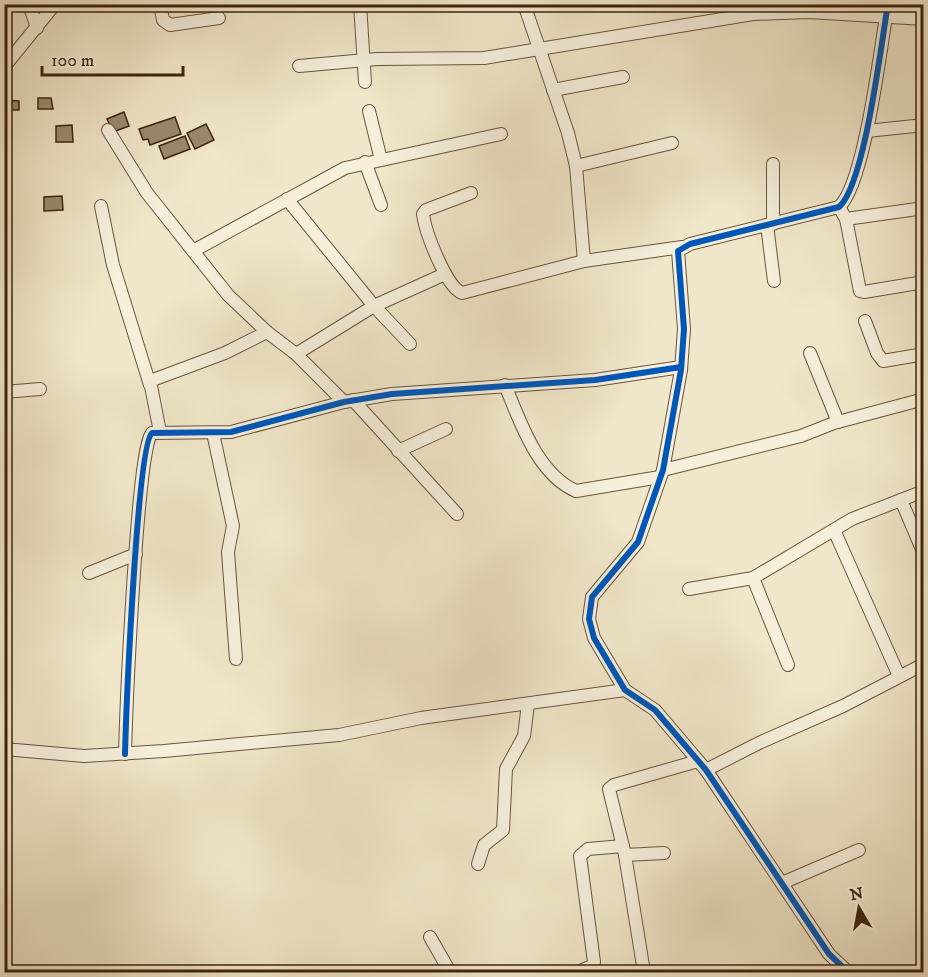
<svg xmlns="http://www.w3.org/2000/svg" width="928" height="977" viewBox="0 0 928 977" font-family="'IM FELL DW Pica',serif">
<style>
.building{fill:#9a8970;stroke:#3c2410;stroke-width:1.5}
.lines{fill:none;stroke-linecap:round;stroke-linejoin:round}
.minor-casing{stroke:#69543e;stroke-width:14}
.minor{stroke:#f5efdc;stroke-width:12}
.cycleway-casing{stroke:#f5efdc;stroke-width:10}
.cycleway{stroke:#0057b8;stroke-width:6}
</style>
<rect width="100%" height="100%" fill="#f0e6c9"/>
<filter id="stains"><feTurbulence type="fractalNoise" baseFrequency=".00333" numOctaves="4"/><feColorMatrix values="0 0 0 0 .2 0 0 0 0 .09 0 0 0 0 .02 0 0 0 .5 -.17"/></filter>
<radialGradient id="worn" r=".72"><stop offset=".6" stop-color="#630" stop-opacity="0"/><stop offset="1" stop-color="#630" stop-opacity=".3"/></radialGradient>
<g class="building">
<polygon points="38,98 51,98 53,109 38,109"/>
<polygon points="4,100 19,101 19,110 4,110"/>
<polygon points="124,112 129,126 113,132 107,119"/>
<polygon points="175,117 181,134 150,145 148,139 143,140 139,129"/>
<polygon points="206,124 214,140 195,149 187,133"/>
<polygon points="72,125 73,142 56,142 56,126"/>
<polygon points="185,136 190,149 164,159 159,146"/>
<polygon points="62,196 63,210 44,211 44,197"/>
</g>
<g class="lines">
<g class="minor-casing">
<g id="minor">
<polyline points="29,4 37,28"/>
<polyline points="160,4 163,20 170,25 219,18"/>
<polyline points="360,4 365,82"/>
<polyline points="524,4 568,133 576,166 584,261"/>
<polyline points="299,66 377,59 484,58 753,14 809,12 924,19"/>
<polyline points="4,67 55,4"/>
<polyline points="553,90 623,77"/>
<polyline points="369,111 381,160"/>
<polyline points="108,130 147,193 228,295 267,332 296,354 344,402"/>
<polyline points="867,131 924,125"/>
<polyline points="365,162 381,205"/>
<polyline points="773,164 773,224"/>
<polyline points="576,166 672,143"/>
<path d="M471 193 426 210 423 214C425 231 446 287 462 293L584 261 682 247"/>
<polyline points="287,199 374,306 410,344"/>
<polyline points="101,206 113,265 150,385"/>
<polyline points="839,207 846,219 860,291 864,292 924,282"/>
<polyline points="846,219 924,208"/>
<polyline points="767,225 774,281"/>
<polyline points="193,251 345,168 501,134"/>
<polyline points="865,321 877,353 883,361 924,354"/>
<polyline points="810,353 838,422"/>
<polyline points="296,354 374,306 445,274"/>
<path d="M505 385C520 421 537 474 576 491L660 477"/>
<polyline points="4,392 40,389"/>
<polyline points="353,400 457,514"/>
<polyline points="160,432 150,381 225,353 267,332"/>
<polyline points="213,433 233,526 228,552 236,659"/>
<polyline points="398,451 446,429"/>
<polyline points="663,470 801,436 834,423 924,399"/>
<polyline points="901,500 924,554"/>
<polyline points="834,530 899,676"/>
<polyline points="89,573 136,554"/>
<polyline points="689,589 753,578"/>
<polyline points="788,665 753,578 852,519 924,491"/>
<polyline points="4,749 84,756 164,751 339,735 421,718 625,690"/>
<path d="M125 754C126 716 137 445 152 433L231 432 344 402 392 394 595 380 681 367"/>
<polyline points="706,770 759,743 843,706 924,664"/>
<polyline points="625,855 664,853"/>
<polyline points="478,864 484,845 503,830 506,769 524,736 528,704"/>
<polyline points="782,883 859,850"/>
<polyline points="430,937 450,972"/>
<polyline points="578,972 592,966 594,962 580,856 588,849 623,846"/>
<polyline points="644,972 625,855 609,789 614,785 698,761"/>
<path d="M848 972 829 954 706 770 655 710 625 690 594 638 589 619 592 597 638 542 663 470 681 370 684 329 678 251 690 244 839 207C865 184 881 44 888 4"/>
<polyline points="915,972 924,969"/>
</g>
</g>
<use href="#minor" class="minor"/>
<g class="cycleway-casing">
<g id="cycleway">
<path d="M125 754C126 716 137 445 152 433L231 432 344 402 392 394 595 380 681 367"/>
<path d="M848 972 829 954 706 770 655 710 625 690 594 638 589 619 592 597 638 542 663 470 681 370 684 329 678 251 690 244 839 207C865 184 881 44 888 4"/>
</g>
</g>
<use href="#cycleway" class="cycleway"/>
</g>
<rect width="928" height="977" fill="none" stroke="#f0e6c9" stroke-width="24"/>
<rect x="6" y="6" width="916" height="965" fill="none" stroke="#3c2410" stroke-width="3"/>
<rect x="12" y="12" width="904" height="953" fill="none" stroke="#3c2410" stroke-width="1.5"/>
<g transform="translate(859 908) rotate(350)" stroke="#f5efdc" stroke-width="4.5" paint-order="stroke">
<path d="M0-4.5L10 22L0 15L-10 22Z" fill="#3c2410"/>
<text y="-9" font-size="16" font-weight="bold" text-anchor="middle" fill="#3c2410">N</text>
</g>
<path d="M42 66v9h141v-9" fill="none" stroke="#3c2410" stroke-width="3"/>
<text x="51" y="66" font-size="18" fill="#3c2410" stroke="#f5efdc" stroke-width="4.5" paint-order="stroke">100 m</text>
<rect width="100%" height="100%" filter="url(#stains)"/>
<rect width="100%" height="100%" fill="url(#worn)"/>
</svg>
